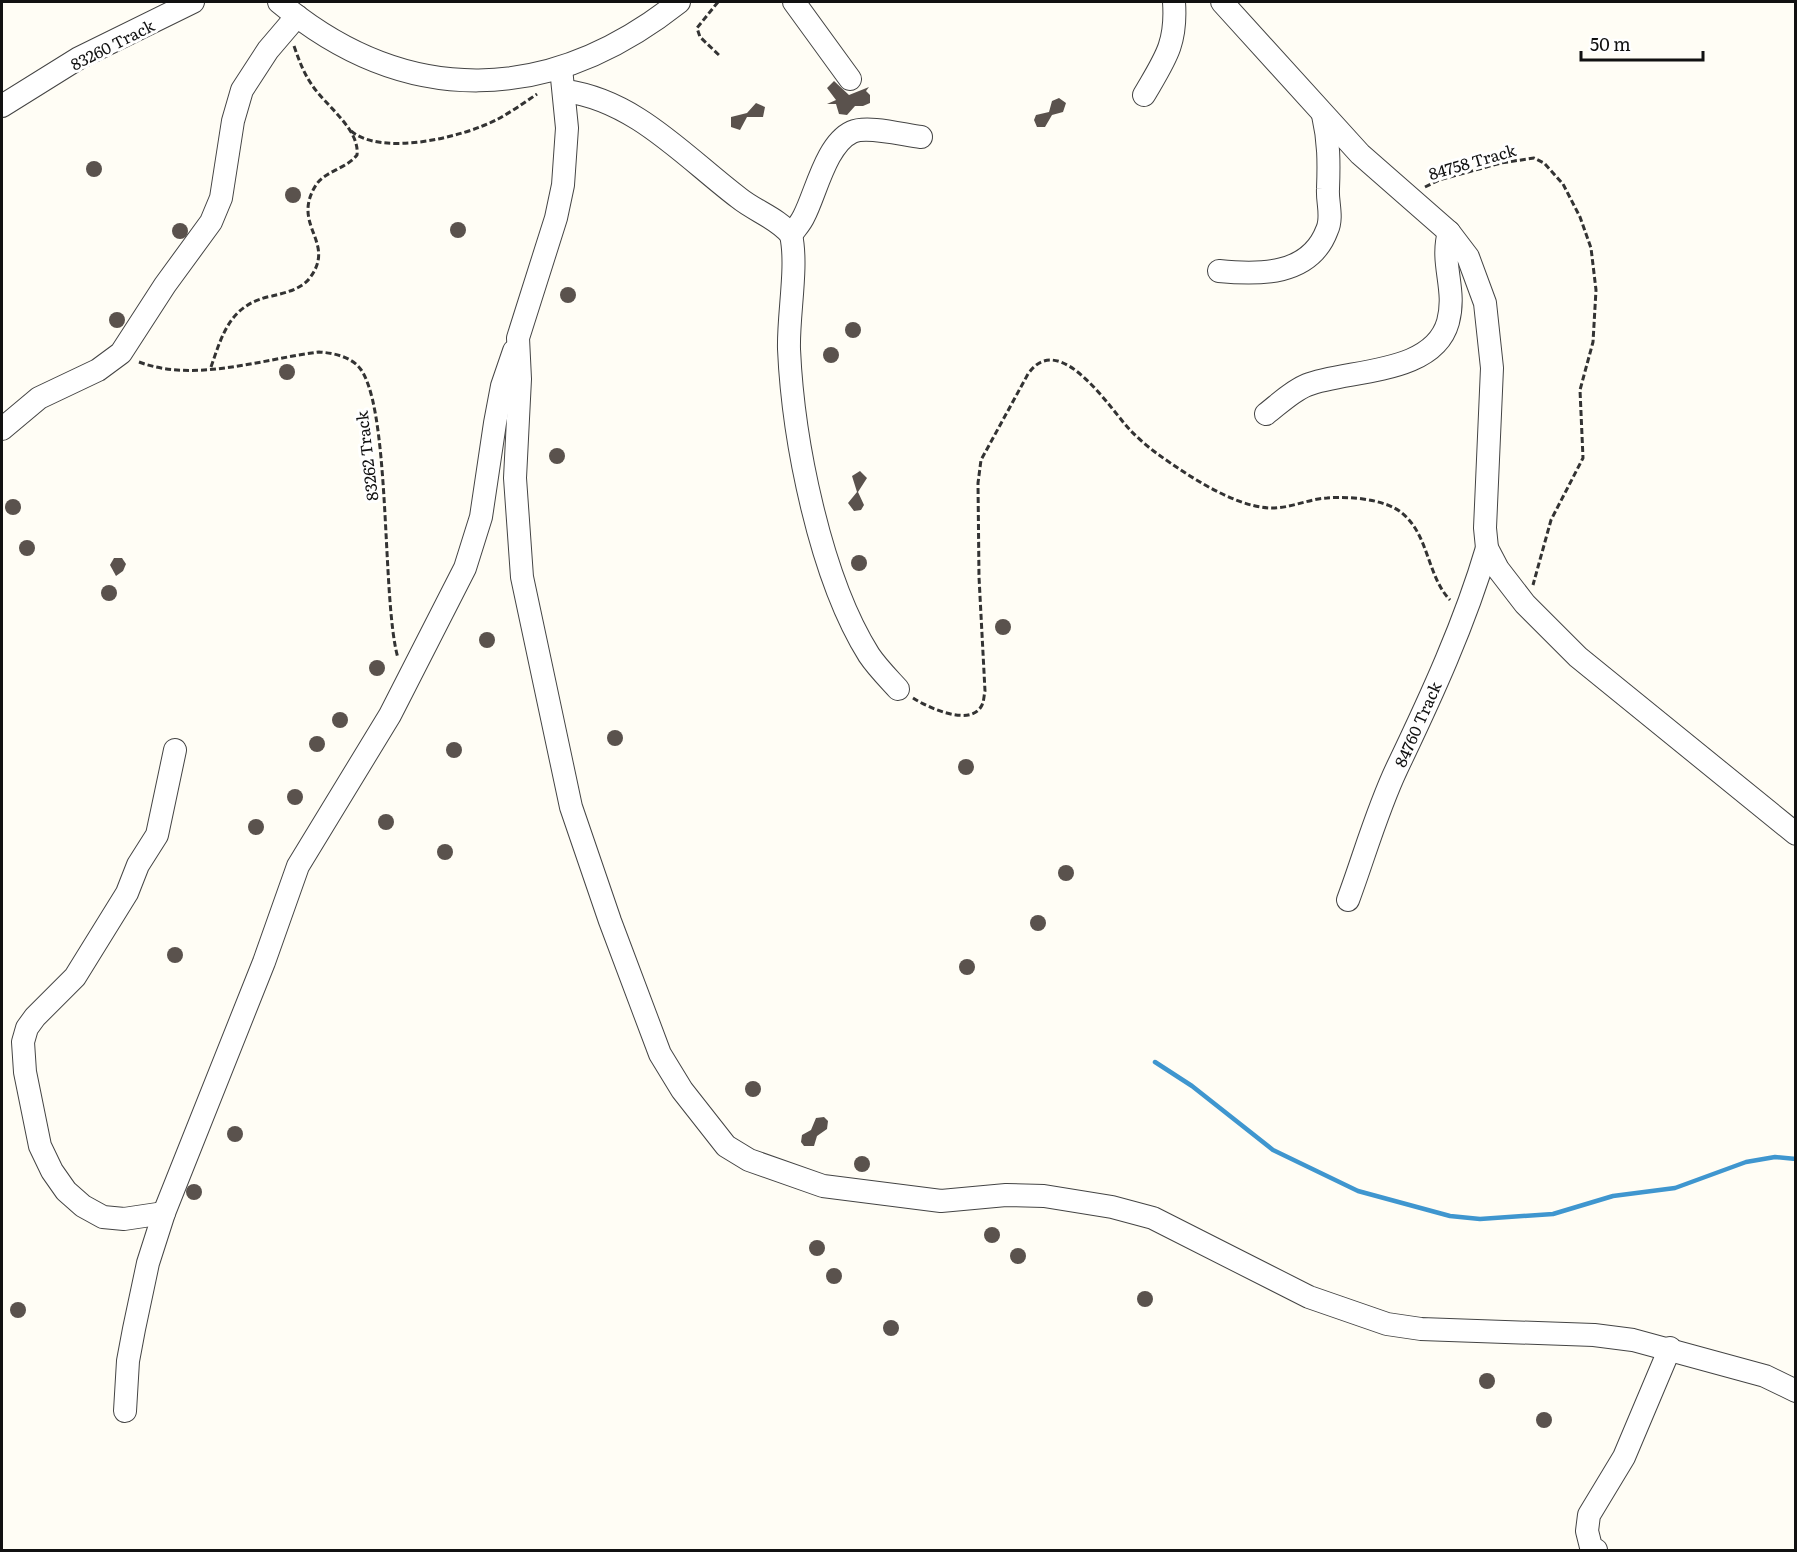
<svg xmlns="http://www.w3.org/2000/svg" width="1797" height="1552" viewBox="0 0 1797 1552" font-family="Literata,serif">
<style>
.lines{fill:none;stroke-linecap:round;stroke-linejoin:round}
.stream{stroke:#3f96cf;stroke-width:4.5}
.building{fill:#5a524d}
.minor-casing{stroke:#444;stroke-width:24}
.path{stroke:#333;stroke-width:3;stroke-dasharray:6 3;stroke-linecap:butt}
.minor{stroke:#fff;stroke-width:22}
.labels{text-anchor:middle;dominant-baseline:central;stroke-width:6;stroke-linejoin:round;paint-order:stroke}
.street-label{font-size:16px;fill:#111;stroke:#fff}
</style>
<rect width="100%" height="100%" fill="#fffdf5"/>
<g class="lines">
<polyline class="stream" points="1155,1062 1192,1086 1273,1150 1358,1191 1450,1216 1480,1219 1553,1214 1613,1196 1675,1188 1746,1162 1775,1157 1796,1159"/>
</g>
<g class="building">
<polygon points="834,81 849,95 869,87 866,91 870,95 870,103 863,106 855,106 847,115 839,114 836,104 827,104 836,100 827,88"/>
<polygon points="1059,98 1066,103 1063,112 1052,115 1045,127 1037,127 1034,120 1036,115 1049,112 1052,101"/>
<polygon points="756,103 765,107 763,117 747,117 740,130 731,127 731,117 747,113"/>
<circle cx="94" cy="169" r="8"/>
<circle cx="293" cy="195" r="8"/>
<circle cx="458" cy="230" r="8"/>
<circle cx="180" cy="231" r="8"/>
<circle cx="568" cy="295" r="8"/>
<circle cx="117" cy="320" r="8"/>
<circle cx="853" cy="330" r="8"/>
<circle cx="831" cy="355" r="8"/>
<circle cx="287" cy="372" r="8"/>
<circle cx="557" cy="456" r="8"/>
<polygon points="860,471 867,478 858,492 864,505 861,510 854,511 848,503 857,492 852,476"/>
<circle cx="13" cy="507" r="8"/>
<circle cx="27" cy="548" r="8"/>
<circle cx="859" cy="563" r="8"/>
<polygon points="114,558 122,558 126,564 123,571 116,576 110,565"/>
<circle cx="109" cy="593" r="8"/>
<circle cx="1003" cy="627" r="8"/>
<circle cx="487" cy="640" r="8"/>
<circle cx="377" cy="668" r="8"/>
<circle cx="340" cy="720" r="8"/>
<circle cx="615" cy="738" r="8"/>
<circle cx="317" cy="744" r="8"/>
<circle cx="454" cy="750" r="8"/>
<circle cx="966" cy="767" r="8"/>
<circle cx="295" cy="797" r="8"/>
<circle cx="386" cy="822" r="8"/>
<circle cx="256" cy="827" r="8"/>
<circle cx="445" cy="852" r="8"/>
<circle cx="1066" cy="873" r="8"/>
<circle cx="1038" cy="923" r="8"/>
<circle cx="175" cy="955" r="8"/>
<circle cx="967" cy="967" r="8"/>
<circle cx="753" cy="1089" r="8"/>
<polygon points="824,1117 828,1121 827,1129 817,1136 814,1146 804,1146 801,1142 802,1135 811,1130 816,1118"/>
<circle cx="235" cy="1134" r="8"/>
<circle cx="862" cy="1164" r="8"/>
<circle cx="194" cy="1192" r="8"/>
<circle cx="992" cy="1235" r="8"/>
<circle cx="817" cy="1248" r="8"/>
<circle cx="1018" cy="1256" r="8"/>
<circle cx="834" cy="1276" r="8"/>
<circle cx="1145" cy="1299" r="8"/>
<circle cx="18" cy="1310" r="8"/>
<circle cx="891" cy="1328" r="8"/>
<circle cx="1487" cy="1381" r="8"/>
<circle cx="1544" cy="1420" r="8"/>
</g>
<g class="lines">
<g class="minor-casing">
<g id="minor">
<path d="M279 2C407 109 550 104 679 2"/>
<polyline points="794,2 850,79"/>
<polyline points="1222,2 1360,154 1449,232 1468,257 1485,303 1492,368 1485,528 1487,548 1498,569 1525,604 1578,657 1796,834"/>
<polyline points="561,68 567,128 563,185 556,218 518,338 520,379 515,478 522,577 571,807 610,921 660,1054 682,1090 726,1146 749,1160 823,1186 941,1201 1006,1195 1044,1196 1112,1207 1153,1218 1309,1297 1387,1324 1421,1329 1594,1335 1633,1340 1765,1376 1796,1391"/>
<path d="M565 91C635 100 685 157 739 198 755 211 779 219 791 235 798 266 788 315 789 349 793 440 820 577 869 655 877 667 888 678 898 689"/>
<path d="M1144 95C1165 59 1177 44 1174 2"/>
<polyline points="2,106 79,58 193,2"/>
<path d="M791 235C795 229 801 223 804 216 816 193 826 144 852 132 867 125 904 135 921 137"/>
<path d="M1219 271C1259 275 1310 276 1327 230 1333 217 1327 202 1328 189 1329 163 1329 141 1323 115"/>
<path d="M1266 414C1279 404 1292 391 1307 385 1346 369 1433 376 1448 322 1457 289 1440 264 1449 232"/>
<polyline points="2,429 39,398 98,370 121,353 165,285 211,222 221,198 233,121 242,90 268,50 297,16"/>
<path d="M1348 900C1364 857 1377 810 1397 768 1431 697 1465 623 1487 548"/>
<polyline points="164,1213 124,1219 103,1217 83,1206 66,1191 52,1171 40,1146 25,1072 23,1042 27,1028 35,1017 75,977 127,893 138,865 157,835 175,750"/>
<polyline points="125,1411 128,1361 134,1329 148,1263 164,1213 264,962 298,866 390,715 465,568 481,517 495,423 502,386 514,351"/>
<polyline points="1596,1550 1591,1547 1587,1531 1589,1515 1624,1457 1670,1348"/>
</g>
</g>
<g class="path">
<polyline points="718,2 697,28 700,37 721,57"/>
<path d="M351 131C382 157 464 137 498 119 511 112 524 103 537 94"/>
<polyline points="1425,187 1439,180 1501,163 1534,158 1544,163 1563,184 1580,217 1591,248 1596,290 1593,342 1580,390 1583,458 1551,520 1533,585"/>
<path d="M139 362C195 383 262 359 319 352 333 353 347 356 357 365 392 397 381 600 398 658"/>
<path d="M211 367C223 332 231 304 272 296 285 293 301 289 309 279 338 242 290 226 316 185 325 171 346 169 357 155 360 129 325 105 312 85 303 72 299 60 294 46"/>
<path d="M913 698C927 707 971 728 982 705 984 701 984 695 985 691L979 577 978 483 981 460 1028 374C1060 327 1112 412 1131 431 1139 439 1149 448 1159 455 1187 475 1233 506 1269 508 1289 509 1308 499 1327 498 1349 496 1385 499 1402 513 1429 535 1427 576 1450 600"/>
</g>
<use href="#minor" class="minor"/>
</g>
<g class="labels">
<g class="street-label">
<text transform="translate(112 44) rotate(-27)">83260 Track</text>
<text transform="translate(1472 161) rotate(-16)">84758 Track</text>
<text transform="translate(366 456) rotate(-97)">83262 Track</text>
<text transform="translate(1417 724) rotate(-66)">84760 Track</text>
</g>
</g>
<rect width="1797" height="1552" fill="none" stroke="#111111" stroke-width="6"/>
<path d="M1581 51v9h122v-9" fill="none" stroke="#111111" stroke-width="3"/>
<text x="1590" y="51" font-size="18" fill="#111111" stroke="#ffffff" stroke-width="4.5" paint-order="stroke">50 m</text>
</svg>
